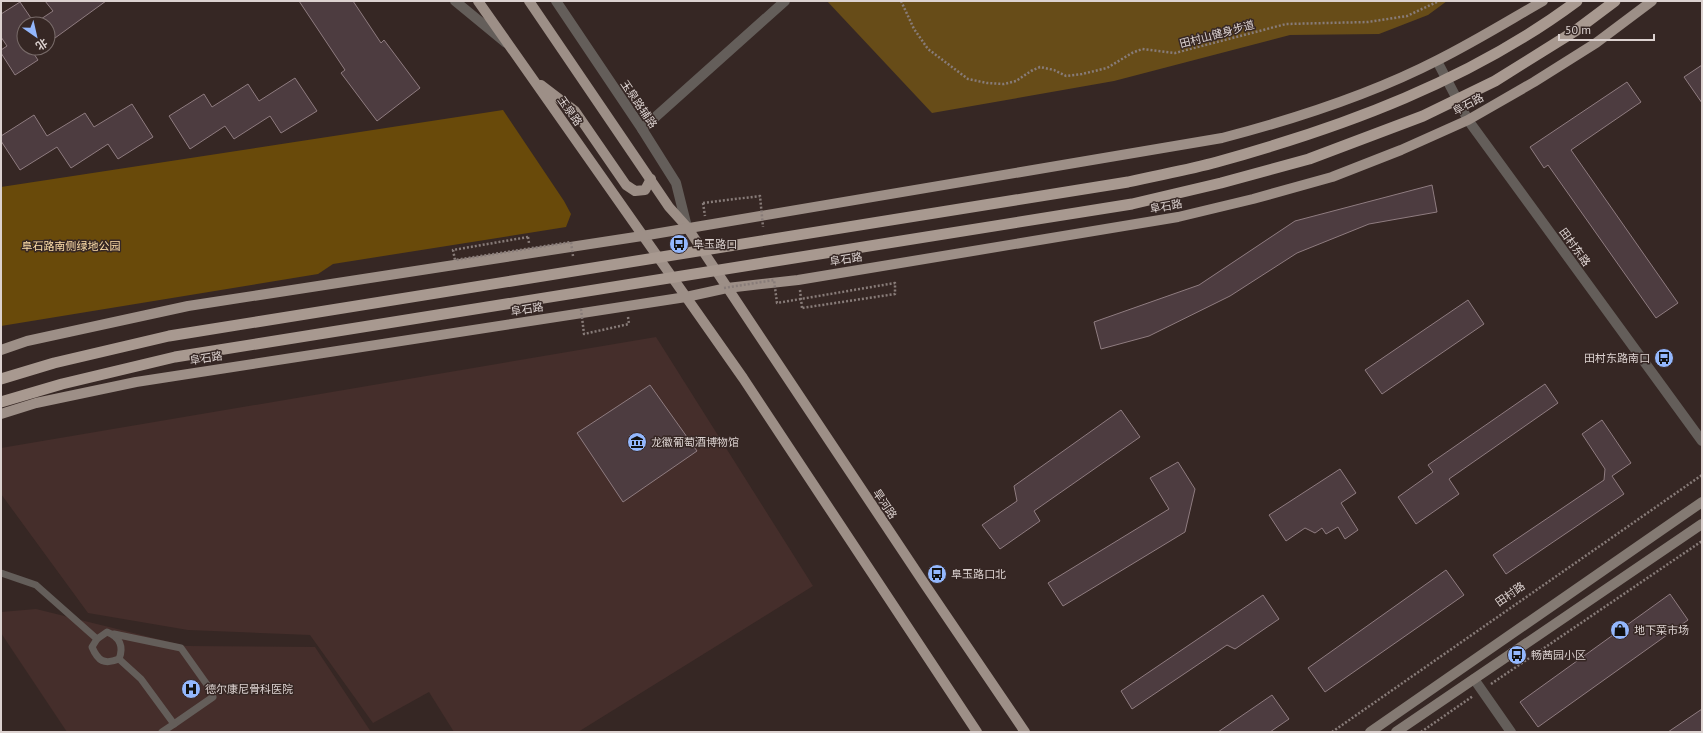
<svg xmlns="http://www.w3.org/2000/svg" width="1703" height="733" viewBox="0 0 1703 733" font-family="'PT Sans','Noto Sans SC',sans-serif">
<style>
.built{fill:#452e2b}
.green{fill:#694a0a}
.forest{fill:#674c18}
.building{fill:#4d3c40;stroke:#8f7c80}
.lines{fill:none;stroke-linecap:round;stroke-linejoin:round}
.path{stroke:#887c79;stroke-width:2.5;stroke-dasharray:2 2;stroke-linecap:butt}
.service{stroke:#645e5a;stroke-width:7}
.minor{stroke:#645e5a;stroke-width:10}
.tertiary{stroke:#645e5a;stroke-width:10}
.secondary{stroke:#847a73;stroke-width:10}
.primary{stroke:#9d8f87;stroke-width:10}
.path-bridge{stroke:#887c79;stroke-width:2.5;stroke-dasharray:2 2;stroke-linecap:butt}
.trunk-bridge{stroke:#a89990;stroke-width:11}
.labels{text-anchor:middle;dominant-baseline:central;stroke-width:3;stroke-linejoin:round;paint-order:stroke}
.street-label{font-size:11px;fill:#dcd2d0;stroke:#362724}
.poi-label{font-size:11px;fill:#dcd2d0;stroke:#362724;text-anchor:start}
.park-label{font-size:11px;fill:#fddda9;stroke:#362724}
</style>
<rect width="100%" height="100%" fill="#362724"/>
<g class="built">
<polygon points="656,337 813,586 578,732 454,732 429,692 373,723 310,635 188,630 88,613 1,494 1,448"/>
<polygon points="36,609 186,646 315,647 371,732 67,732 1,633 1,612"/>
</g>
<polygon class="green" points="503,110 564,201 571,214 566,227 333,264 318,274 1,326 1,187"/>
<polygon class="forest" points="827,1 1447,1 1428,15 1379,34 1290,35 1114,81 932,113"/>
<g class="building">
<polygon points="45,1 106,1 55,38 48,28 48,24 45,24 41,19 53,11"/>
<polygon points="299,1 353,1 381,43 384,40 420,88 377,121 341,73 345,70"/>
<polygon points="20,2 35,24 24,24 24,48 30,48 38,60 15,75 1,53 1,50 7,46 1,37 1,14"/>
<polygon points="1702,65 1702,103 1684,77"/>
<polygon points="295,78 317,111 281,133 270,116 234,139 225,126 190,149 169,116 204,94 212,107 248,84 259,101"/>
<polygon points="1627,82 1641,102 1571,150 1678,303 1656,318 1548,165 1544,168 1530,147"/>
<polygon points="132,104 153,137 118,159 108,144 71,168 57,147 20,170 1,141 1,136 34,115 47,136 85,113 94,127"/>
<polygon points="1432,185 1437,212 1369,224 1297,253 1230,296 1149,336 1101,349 1094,322 1199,285 1295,221"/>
<polygon points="1468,300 1484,324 1382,394 1365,370"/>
<polygon points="1545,384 1558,403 1449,479 1459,494 1416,524 1398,497 1433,472 1428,465"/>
<polygon points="650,385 697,451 623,502 577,433"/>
<polygon points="1121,410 1140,437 1034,511 1040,521 1000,549 982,525 1017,501 1014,486"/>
<polygon points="1602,420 1631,463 1612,476 1624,494 1506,574 1493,555 1604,480 1605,469 1582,434"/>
<polygon points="1178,462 1195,489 1185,532 1063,606 1048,583 1169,509 1150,478"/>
<polygon points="1340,469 1356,493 1341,503 1358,530 1345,539 1338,527 1326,534 1322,528 1315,533 1305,528 1286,541 1269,515"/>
<polygon points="1446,570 1464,595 1325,692 1308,668"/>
<polygon points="1670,594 1688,620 1538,727 1520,702"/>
<polygon points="1263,595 1279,619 1235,649 1227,645 1132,709 1121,691"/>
<polygon points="1272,695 1289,719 1270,732 1218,732"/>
<polygon points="1702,709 1702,732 1668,732"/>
</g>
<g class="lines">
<g class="path">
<polyline points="901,1 914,29 928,49 968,79 987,83 1004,84 1016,81 1031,71 1040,67 1054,70 1066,76 1082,74 1107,68 1132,53 1142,49 1175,53 1286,24 1368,22 1407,16 1439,1"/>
<polyline points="703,203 705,216"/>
<polyline points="528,237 529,243"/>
<polyline points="800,290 802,308"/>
<polyline points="628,317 629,324"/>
<polyline points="1491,684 1702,541"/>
<polyline points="1332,732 1702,475"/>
<polyline points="1421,732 1473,696"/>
</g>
<g class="service">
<polyline points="1,573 36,585 97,639"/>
<path d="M107 632C120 637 124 647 119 659 104 665 98 661 92 647L97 639Z"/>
<polyline points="114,634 181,648 208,686 213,697 174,724"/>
<polyline points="119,659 141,679 174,724 162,732"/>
</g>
<g class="minor">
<polyline points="642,129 785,1"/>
<polyline points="1474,679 1511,732"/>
</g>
<g class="tertiary">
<polyline points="455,1 506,43"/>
<polyline points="556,1 642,129 676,183 687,227"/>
<polyline points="1437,61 1468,120 1702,441"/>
</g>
<g class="secondary">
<polyline points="1370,732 1702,502"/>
<polyline points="1396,732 1702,524"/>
</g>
<g class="primary">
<polyline points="478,1 743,378 977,732"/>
<polyline points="529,1 669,207 687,227 926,586 1025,732"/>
<polyline points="541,85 575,111 626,185 635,191 645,190 651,179"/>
<path d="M1 350 27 341 188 306 642 236 1222 138C1295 119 1370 95 1438 60 1474 42 1508 21 1543 1"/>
<polyline points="1,414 36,403 136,382 686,297 727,288 798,280 1178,217 1253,199 1332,177 1401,150 1468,120 1534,82 1596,43 1652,1"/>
</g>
<g class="path-bridge">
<polyline points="703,203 760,196 763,227"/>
<polyline points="528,237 453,250 455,260 571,242 573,256"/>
<polyline points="724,288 774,280 777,303 895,283 895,294 802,308"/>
<polyline points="581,309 584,334 629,324"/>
</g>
<g class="trunk-bridge">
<path d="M1 379 54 363 169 336 1128 182C1158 175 1188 170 1217 162 1344 127 1471 80 1577 1"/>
<polyline points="1,402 62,384 175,357 1132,204 1221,183 1309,159 1423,116 1495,81 1575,31 1615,1"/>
</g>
</g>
<defs>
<g id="bus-disc" transform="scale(1)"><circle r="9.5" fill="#93b7fd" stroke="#362724"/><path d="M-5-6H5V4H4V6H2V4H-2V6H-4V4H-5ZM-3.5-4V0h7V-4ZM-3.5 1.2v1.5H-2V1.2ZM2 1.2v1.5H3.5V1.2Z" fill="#111"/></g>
<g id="museum-disc" transform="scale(1)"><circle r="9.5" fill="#93b7fd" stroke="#362724"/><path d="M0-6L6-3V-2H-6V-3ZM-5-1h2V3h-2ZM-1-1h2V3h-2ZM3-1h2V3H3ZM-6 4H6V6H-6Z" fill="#111"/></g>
<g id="shop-disc" transform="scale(1)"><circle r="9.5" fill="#93b7fd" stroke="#362724"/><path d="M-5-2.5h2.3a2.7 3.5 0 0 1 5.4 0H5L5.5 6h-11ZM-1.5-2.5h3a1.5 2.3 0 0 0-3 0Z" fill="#111"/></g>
<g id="hospital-disc" transform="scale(1)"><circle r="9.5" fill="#93b7fd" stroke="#362724"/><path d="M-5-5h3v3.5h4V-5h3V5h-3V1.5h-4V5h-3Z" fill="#111"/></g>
</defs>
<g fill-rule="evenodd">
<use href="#bus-disc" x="679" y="244"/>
<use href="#bus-disc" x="1664" y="358"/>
<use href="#museum-disc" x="637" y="442"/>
<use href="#bus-disc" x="937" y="574"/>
<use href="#shop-disc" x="1620" y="630"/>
<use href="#bus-disc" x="1517" y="655"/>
<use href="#hospital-disc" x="191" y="689"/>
</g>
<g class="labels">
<g class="street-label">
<text transform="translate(1217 34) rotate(-15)">田村山健身步道</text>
<text transform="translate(639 104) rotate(56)">玉泉路辅路</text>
<text transform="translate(1468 104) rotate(-28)">阜石路</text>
<text transform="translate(570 111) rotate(55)">玉泉路</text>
<text transform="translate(1166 206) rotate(-10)">阜石路</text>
<text transform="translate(1575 247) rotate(54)">田村东路</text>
<text transform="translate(846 259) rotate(-9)">阜石路</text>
<text transform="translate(527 309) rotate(-9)">阜石路</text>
<text transform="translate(206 358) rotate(-9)">阜石路</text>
<text transform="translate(885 504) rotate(56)">旱河路</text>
<text transform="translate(1510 594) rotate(-35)">田村路</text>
</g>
<g class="poi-label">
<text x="693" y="244">阜玉路口</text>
<text x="1650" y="358" text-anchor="end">田村东路南口</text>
<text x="651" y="442">龙徽葡萄酒博物馆</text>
<text x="951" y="574">阜玉路口北</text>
<text x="1634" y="630">地下菜市场</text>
<text x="1531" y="655">畅茜园小区</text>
<text x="205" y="689">德尔康尼骨科医院</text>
</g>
<g class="park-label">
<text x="71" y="246">阜石路南侧绿地公园</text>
</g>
</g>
<rect width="1703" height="733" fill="none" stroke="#dcd2d0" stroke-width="4"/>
<g transform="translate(36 36) rotate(146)"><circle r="19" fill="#362724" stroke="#786b69"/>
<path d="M0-3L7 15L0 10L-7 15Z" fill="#93b7fd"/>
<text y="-6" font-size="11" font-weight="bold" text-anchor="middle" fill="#dcd2d0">北</text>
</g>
<path d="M1559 34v6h95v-6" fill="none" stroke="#dcd2d0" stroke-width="2"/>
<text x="1565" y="34" font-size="12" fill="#dcd2d0" stroke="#362724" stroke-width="3" paint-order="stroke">50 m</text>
</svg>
